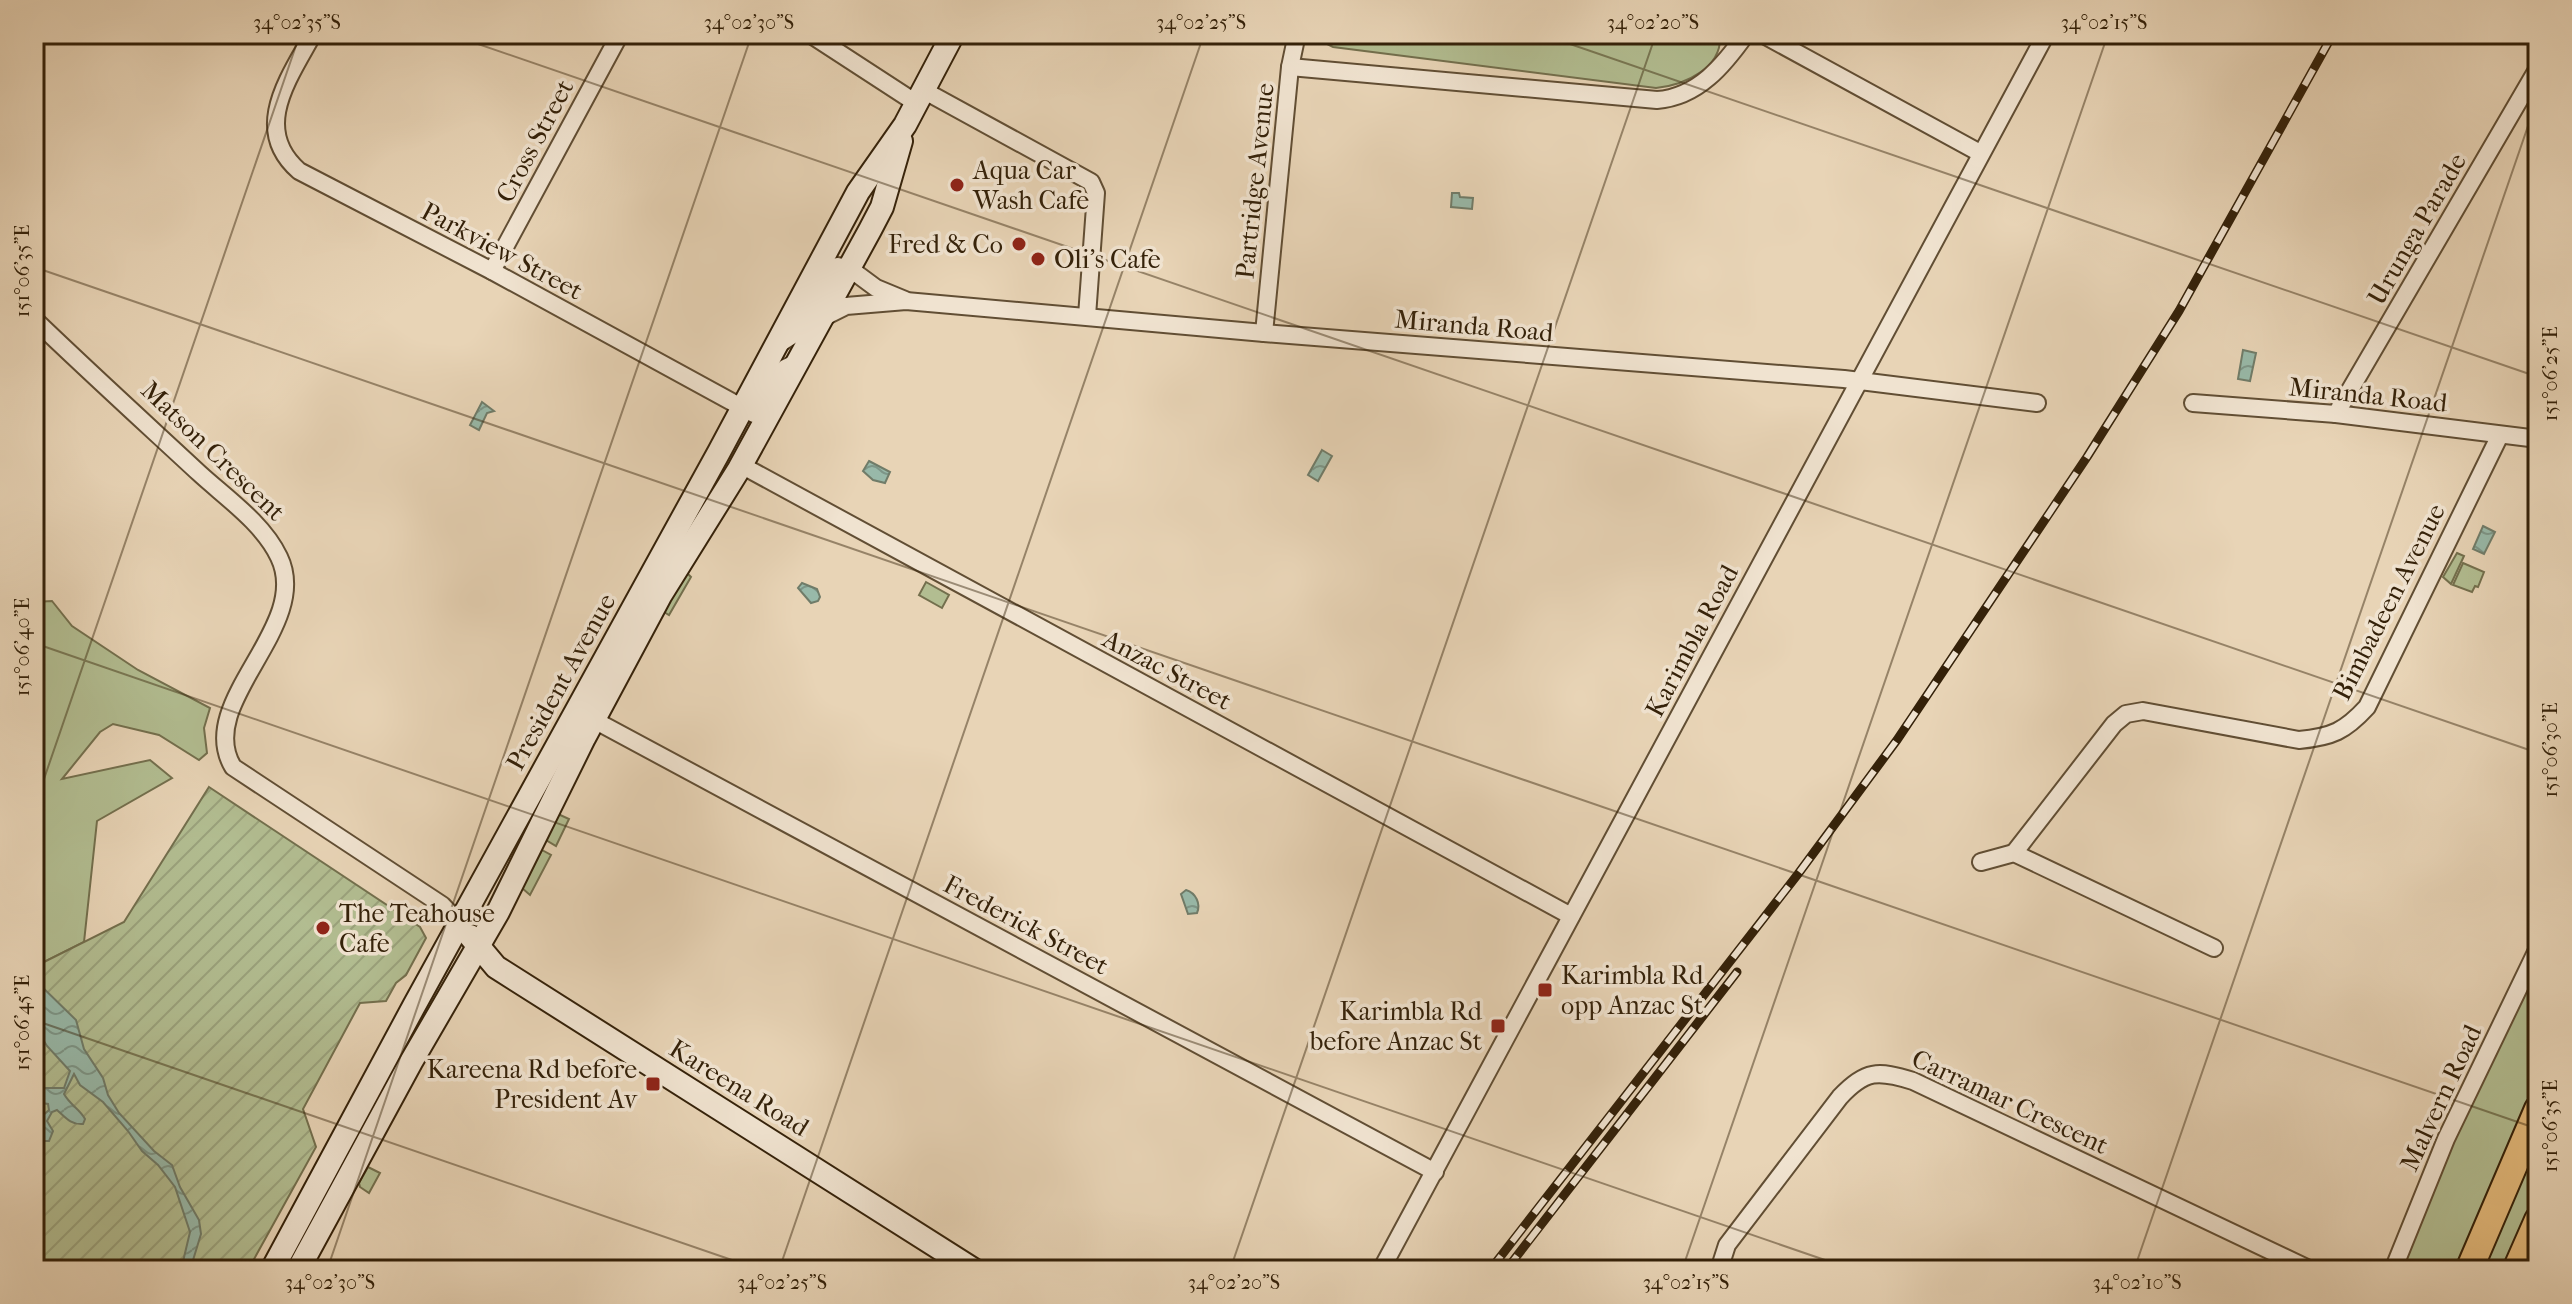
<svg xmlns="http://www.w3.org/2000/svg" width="2572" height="1304" viewBox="0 0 2572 1304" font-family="'IM FELL French Canon',serif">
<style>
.green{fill:#b2bd91;stroke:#736f4d;stroke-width:2}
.garden{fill:url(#garden-furrows);stroke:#736f4d;stroke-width:2}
.water{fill:url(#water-waves);stroke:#707c69;stroke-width:2}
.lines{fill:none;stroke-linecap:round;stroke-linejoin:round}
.street-casing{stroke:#614e34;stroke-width:20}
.secondary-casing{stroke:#342109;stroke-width:26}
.primary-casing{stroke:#342109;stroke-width:30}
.street{stroke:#f0e3d0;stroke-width:16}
.secondary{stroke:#f0e3d0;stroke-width:22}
.primary{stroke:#e4ba7b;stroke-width:26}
.rail-casing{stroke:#342109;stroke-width:9}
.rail{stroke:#f0e3d0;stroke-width:6;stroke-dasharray:18;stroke-linecap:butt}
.ticks{fill:none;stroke:#342109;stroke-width:2;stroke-opacity:0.45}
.poi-dot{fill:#8f2418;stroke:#f0e3d0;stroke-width:3}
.labels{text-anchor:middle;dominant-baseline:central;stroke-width:7;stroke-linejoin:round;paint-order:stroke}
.street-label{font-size:26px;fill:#342109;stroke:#f0e3d0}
.poi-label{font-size:26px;fill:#342109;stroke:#f0e3d0;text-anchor:start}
.neatline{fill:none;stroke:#342109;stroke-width:3}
.ticks-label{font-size:20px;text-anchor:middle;fill:#342109}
</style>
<defs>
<pattern id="garden-furrows" width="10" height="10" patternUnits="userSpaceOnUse" patternTransform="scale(2)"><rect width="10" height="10" fill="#b2bd91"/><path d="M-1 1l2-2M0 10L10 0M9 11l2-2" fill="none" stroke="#9aa27c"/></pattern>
<pattern id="water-waves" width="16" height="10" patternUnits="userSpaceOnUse" patternTransform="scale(2)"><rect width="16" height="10" fill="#98b9a9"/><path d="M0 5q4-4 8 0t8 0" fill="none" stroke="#7d9688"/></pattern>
</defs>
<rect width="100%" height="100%" fill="#e8d4b6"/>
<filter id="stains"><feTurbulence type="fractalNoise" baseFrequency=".0025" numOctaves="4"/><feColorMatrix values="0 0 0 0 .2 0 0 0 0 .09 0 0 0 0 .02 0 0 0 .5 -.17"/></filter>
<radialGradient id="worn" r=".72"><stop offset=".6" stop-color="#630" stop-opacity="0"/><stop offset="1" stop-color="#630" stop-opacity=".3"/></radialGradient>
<g class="green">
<path d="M1321 34H1720C1723 68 1685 85 1656 88L1333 47 1327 44Z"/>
<polygon points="2457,553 2464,556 2451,584 2443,577"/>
<polygon points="2463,563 2484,572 2478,587 2475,586 2472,592 2453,585"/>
<polygon points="686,572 691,577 669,615 664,612"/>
<polygon points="926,582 949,595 942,608 919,595"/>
<polygon points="52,601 72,626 138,670 210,708 204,728 207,753 199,760 159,735 113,724 100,732 62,779 150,760 172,778 97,821 84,942 34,967 34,602"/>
<polygon points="558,814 569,819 556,846 546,840"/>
<polygon points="542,850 551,855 530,895 522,888"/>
<polygon points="2538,948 2538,1220 2516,1270 2393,1270"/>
<polygon points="368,1167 380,1173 369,1193 360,1187 359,1183"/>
</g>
<polygon class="garden" points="209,787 420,927 426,938 406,975 396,983 386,1001 360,1003 303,1109 316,1147 248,1270 34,1270 34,967 124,922"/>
<g class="water">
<polygon points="1452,193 1459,193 1460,197 1473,198 1472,209 1451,207"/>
<polygon points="2243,350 2256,353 2250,381 2238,379"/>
<polygon points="482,402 494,411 487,413 479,430 470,425"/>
<polygon points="1322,450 1332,456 1318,481 1308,475"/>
<polygon points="869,461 890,472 885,483 873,480 863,471"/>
<polygon points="2483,526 2495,532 2484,554 2473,549"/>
<polygon points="802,583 817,589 820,597 818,601 811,603 798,588"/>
<path d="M1186 890C1196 893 1201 904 1197 913L1188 914 1181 894Z"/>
<path d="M34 979 76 1020 84 1049 103 1078 108 1095 119 1113 154 1151 172 1165 180 1187 199 1220 201 1234 190 1270H181L190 1232 175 1187 158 1165 142 1151 128 1131 103 1102 80 1085 74 1074 64 1094C70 1105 80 1109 85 1119L83 1124C71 1125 65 1117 57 1110L52 1112 47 1121 53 1131 49 1141H43L34 1135V1118L41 1117 49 1110 48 1104 34 1102V1081L45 1088H64L70 1071 47 1046 34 1025Z"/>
</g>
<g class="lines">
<g class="street-casing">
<g id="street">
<path d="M313 34C289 78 251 129 299 171L492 271 754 414C765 395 774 367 798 363"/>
<polyline points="810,34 916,103"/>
<polyline points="1762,34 1980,153"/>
<path d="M1290 67 1657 100C1698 97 1724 65 1746 34"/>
<polyline points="923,90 1091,182 1096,193 1087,316"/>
<polyline points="492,271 620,34"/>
<polyline points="822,318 846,306 906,301 1264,333 1844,379 2037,403"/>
<path d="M34 319C88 371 144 422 199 473 225 497 263 523 279 557 313 627 194 702 233 767L442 905 460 924"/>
<polyline points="1264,333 1290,67 1297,34"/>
<polyline points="779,344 796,333 829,272 838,266 849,268 876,288 905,300"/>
<polyline points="2193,403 2336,414 2538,439"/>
<polyline points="2336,414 2538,68"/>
<polyline points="741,465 1571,916"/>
<polyline points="594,720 1435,1172"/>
<path d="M2014 853 2114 724 2126 714 2143 711 2299 740C2332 737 2345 731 2367 707L2500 435"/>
<polyline points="1981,862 2014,853 2214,948"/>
<polyline points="1381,1270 2046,34"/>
<path d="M1719 1270 1727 1245 1840 1097C1865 1070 1878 1070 1913 1081L2311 1270"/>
<polyline points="2393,1270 2446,1139 2538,948"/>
</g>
</g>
<g class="secondary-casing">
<g id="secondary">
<polyline points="470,936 496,967 974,1270"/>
<polyline points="272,1270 414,1006 719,452 858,192 905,125 953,34"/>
<polyline points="298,1270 411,1062 498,912 584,738 660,596 739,469 870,230 882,207 901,141"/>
</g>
</g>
<g class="primary-casing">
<g id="primary">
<polyline points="2469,1270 2538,1109"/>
<polyline points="2516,1270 2538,1220"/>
</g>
</g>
<use href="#street" class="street"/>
<use href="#secondary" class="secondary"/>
<use href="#primary" class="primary"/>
<g class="rail-casing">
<g id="rail">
<polyline points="1490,1270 1798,874 1897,740 2087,457 2179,311 2333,34"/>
<polyline points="1506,1270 1737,972"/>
</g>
</g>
<use href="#rail" class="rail"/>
</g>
<path class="ticks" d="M449 34 2538 753M1541 34 2538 377M34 267 2538 1129M34 643 1854 1270M34 808 300 34M34 1020 761 1270M327 1270 752 34M779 1270 1204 34M1230 1270 1656 34M1682 1270 2108 34M2134 1270 2538 97"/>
<g class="poi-dot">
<circle cx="957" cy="185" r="8"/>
<circle cx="1019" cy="244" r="8"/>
<circle cx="1038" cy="259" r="8"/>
<circle cx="323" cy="928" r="8"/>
<rect x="1537" y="982" width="16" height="16" rx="4"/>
<rect x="1490" y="1018" width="16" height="16" rx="4"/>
<rect x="645" y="1076" width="16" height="16" rx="4"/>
</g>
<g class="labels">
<g class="street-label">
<text transform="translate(535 141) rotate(-62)">Cross Street</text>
<text transform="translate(1255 181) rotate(-84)">Partridge Avenue</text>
<text transform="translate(2417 229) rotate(-60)">Urunga Parade</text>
<text transform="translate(502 251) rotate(28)">Parkview Street</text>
<text transform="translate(1474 326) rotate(5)">Miranda Road</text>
<text transform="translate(2368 395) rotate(6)">Miranda Road</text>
<text transform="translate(213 451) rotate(44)">Matson Crescent</text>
<text transform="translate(2389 602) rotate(-63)">Bimbadeen Avenue</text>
<text transform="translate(1692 641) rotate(-62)">Karimbla Road</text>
<text transform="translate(1167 670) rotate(28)">Anzac Street</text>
<text transform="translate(561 682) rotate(-61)">President Avenue</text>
<text transform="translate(1026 925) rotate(28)">Frederick Street</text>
<text transform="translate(739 1088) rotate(32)">Kareena Road</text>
<text transform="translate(2441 1098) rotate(-65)">Malvern Road</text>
<text transform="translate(2010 1102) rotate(25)">Carramar Crescent</text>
</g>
<g class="poi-label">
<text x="973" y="170">Aqua Car<tspan x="973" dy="30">Wash Cafe</tspan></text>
<text x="1003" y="244" text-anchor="end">Fred &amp; Co</text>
<text x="1054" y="259">Oli's Cafe</text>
<text x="339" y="913">The Teahouse<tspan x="339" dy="30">Cafe</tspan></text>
<text x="1561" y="975">Karimbla Rd<tspan x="1561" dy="30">opp Anzac St</tspan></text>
<text x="1482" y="1011" text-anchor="end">Karimbla Rd<tspan x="1482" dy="30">before Anzac St</tspan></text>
<text x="637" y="1069" text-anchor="end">Kareena Rd before<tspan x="637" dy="30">President Av</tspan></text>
</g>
</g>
<rect width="2572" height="1304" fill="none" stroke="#e8d4b6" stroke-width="88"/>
<rect x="44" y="44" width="2484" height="1216" class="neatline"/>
<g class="ticks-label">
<text x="297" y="29">34°02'35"S</text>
<text x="749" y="29">34°02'30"S</text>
<text x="1201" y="29">34°02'25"S</text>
<text x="1653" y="29">34°02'20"S</text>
<text x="2104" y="29">34°02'15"S</text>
<text transform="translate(22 271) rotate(-90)" y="7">151°06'35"E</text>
<text transform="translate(2550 374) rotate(-90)" y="7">151°06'25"E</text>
<text transform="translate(22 647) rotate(-90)" y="7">151°06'40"E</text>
<text transform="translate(2550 750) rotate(-90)" y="7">151°06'30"E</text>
<text transform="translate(22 1023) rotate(-90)" y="7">151°06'45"E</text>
<text transform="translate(2550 1126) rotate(-90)" y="7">151°06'35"E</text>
<text x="330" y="1289">34°02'30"S</text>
<text x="782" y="1289">34°02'25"S</text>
<text x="1234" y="1289">34°02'20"S</text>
<text x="1686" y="1289">34°02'15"S</text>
<text x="2137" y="1289">34°02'10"S</text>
</g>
<rect width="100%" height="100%" filter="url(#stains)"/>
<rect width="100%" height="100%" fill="url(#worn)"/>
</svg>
